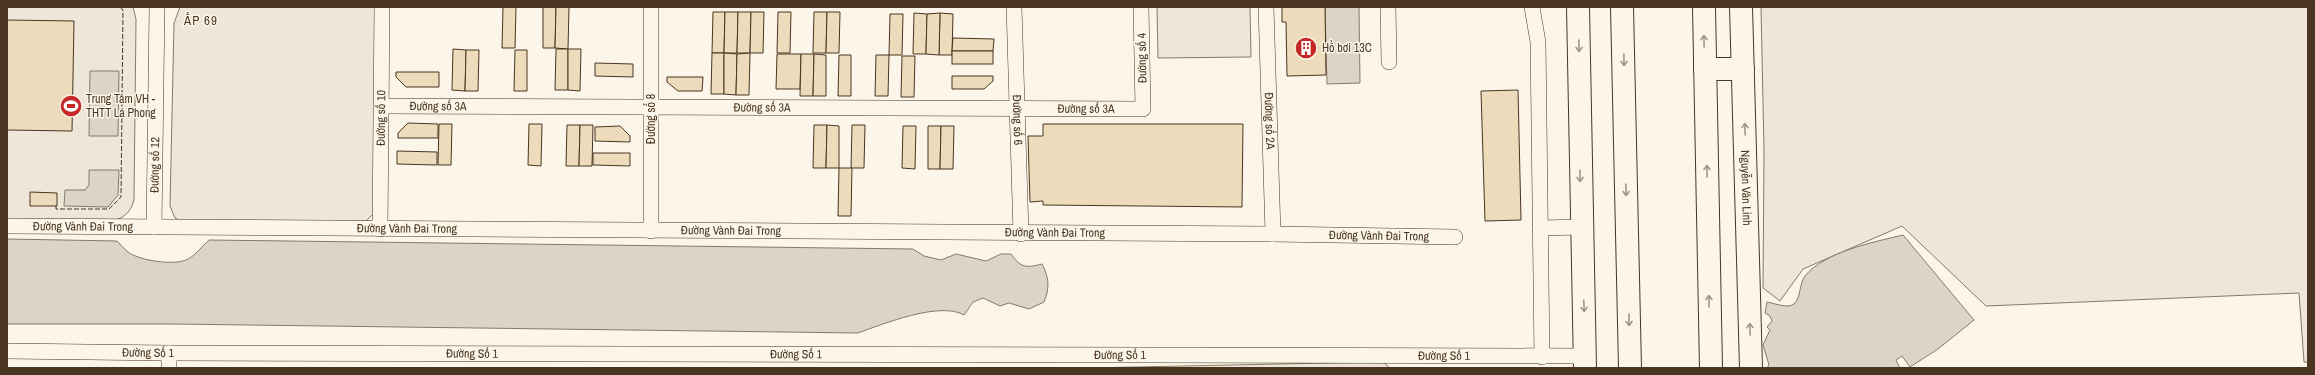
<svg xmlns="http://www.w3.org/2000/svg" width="2315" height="375" viewBox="0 0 2315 375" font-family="'Archivo Narrow',sans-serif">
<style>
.green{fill:#ede6d9;stroke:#887966}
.water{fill:#dcd4c6;stroke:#887966}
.building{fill:#ecdcbc;stroke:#4a3520}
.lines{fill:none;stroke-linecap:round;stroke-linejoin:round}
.minor-casing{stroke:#4a3520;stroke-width:16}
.primary-casing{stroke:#4a3520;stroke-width:24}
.trunk-casing{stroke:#4a3520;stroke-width:24}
.minor{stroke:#fbf6e9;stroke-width:15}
.primary{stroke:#fbf6e9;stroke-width:22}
.trunk{stroke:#fbf6e9;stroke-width:22}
.fence{stroke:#4a3520;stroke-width:1;stroke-dasharray:5 2;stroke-linecap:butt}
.oneway{stroke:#a29684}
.labels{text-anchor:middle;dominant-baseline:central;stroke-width:3;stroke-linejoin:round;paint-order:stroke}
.poi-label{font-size:12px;fill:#4a3520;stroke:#fbf6e9;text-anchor:start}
.street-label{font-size:12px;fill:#4a3520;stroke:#fbf6e9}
.neighbourhood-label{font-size:13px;letter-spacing:1px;fill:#4a3520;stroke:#fbf6e9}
</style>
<rect width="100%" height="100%" fill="#fbf6e9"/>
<g class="green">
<path d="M7 7H133L136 19 134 200C131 211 126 216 116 220H7Z"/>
<polygon points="180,7 378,7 374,213 366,221 181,221 175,218 170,206 174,23"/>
<polygon points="1157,7 1250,7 1251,57 1158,58"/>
<polygon points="1761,7 2308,7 2308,362 2304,362 2299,293 1986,306 1902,226 1803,269 1780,301 1763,288 1764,151"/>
<polygon points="1376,362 1383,362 1390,368 1086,368"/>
</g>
<g class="water">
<polygon points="1325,7 1359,7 1360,83 1327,84"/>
<polygon points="90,71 119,71 118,136 89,136"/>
<polygon points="89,170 119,170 118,195 108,207 64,206 65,190 85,190 89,185"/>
<path d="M1903 235 1974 320 1938 349 1910 367 1902 356 1896 360 1900 368H1767L1769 365 1763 345 1770 330 1767 327 1772 321 1770 316 1765 313 1767 302C1774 303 1788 309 1794 304 1801 298 1799 284 1805 276 1824 252 1874 242 1903 235Z"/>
<path d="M7 239 117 241C121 245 124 249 128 252 140 261 176 266 188 259 196 255 202 246 209 240L913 249 924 256 941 260 956 254 986 261 1001 254H1011C1021 268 1026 268 1042 264 1049 277 1050 288 1044 302L1029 309 1009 303 1000 306 983 298 973 302 964 315C940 301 883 324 858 333L172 324H7Z"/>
</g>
<g class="building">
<polygon points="503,7 516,7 515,48 502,48"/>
<polygon points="543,7 556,7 555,48 543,48"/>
<polygon points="556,7 569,7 568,49 555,48"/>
<polygon points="1282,7 1325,7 1326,75 1287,76 1286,22 1282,22"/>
<polygon points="713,12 725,12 724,53 712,53"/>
<polygon points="725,12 738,12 737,53 724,53"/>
<polygon points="738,12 751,12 750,53 737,53"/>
<polygon points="751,12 764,12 763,53 750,53"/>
<polygon points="778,12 791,12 790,53 777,53"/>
<polygon points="814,12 827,12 826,53 813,53"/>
<polygon points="827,12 840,12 839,53 826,53"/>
<polygon points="914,13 927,14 926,54 913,54"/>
<polygon points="940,13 953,14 952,55 939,55"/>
<polygon points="940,13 939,55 926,54 927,14"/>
<polygon points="890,14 903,14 902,55 889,55"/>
<polygon points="7,20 74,21 72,131 7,130"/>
<polygon points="953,38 994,39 993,51 952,51"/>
<polygon points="453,49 466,50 465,91 452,90"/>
<polygon points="556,49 568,49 568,90 555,90"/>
<polygon points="568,49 581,49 580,91 568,90"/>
<polygon points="466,50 479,50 478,91 465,91"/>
<polygon points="515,50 527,50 527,91 514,91"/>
<rect x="952" y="51" width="41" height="13"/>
<polygon points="712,53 724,53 724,94 711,94"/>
<polygon points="724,53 737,54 736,95 724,94"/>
<polygon points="750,53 749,95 736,95 737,54"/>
<polygon points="777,54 801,54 800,89 776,89"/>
<polygon points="801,54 814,54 813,96 800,96"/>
<polygon points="814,54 826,55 826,96 813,96"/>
<polygon points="839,55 851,55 851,96 838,96"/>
<polygon points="876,55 889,55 888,96 875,96"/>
<polygon points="902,56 915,56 914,97 901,97"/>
<polygon points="595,63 633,64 633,77 595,76"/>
<polygon points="396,72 439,72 439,87 406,87 396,77"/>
<polygon points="952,76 993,76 993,81 984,89 952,89"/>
<polygon points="667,77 703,77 702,91 678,91 667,82"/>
<polygon points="1518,90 1521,220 1485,221 1481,91"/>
<polygon points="408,123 438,124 438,138 398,138 398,133"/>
<polygon points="439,124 452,124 451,165 438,165"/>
<polygon points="529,124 542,124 541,166 528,165"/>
<polygon points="1043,124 1243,124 1242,207 1043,205 1043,201 1030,202 1028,136 1043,136"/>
<polygon points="567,125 580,125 579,166 566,166"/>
<polygon points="580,125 593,125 592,166 579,166"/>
<polygon points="814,125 827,125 826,168 813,168"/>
<polygon points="827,125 839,126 839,168 826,168"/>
<polygon points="852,125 865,125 864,168 851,168"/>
<polygon points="620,126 630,136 630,142 595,141 595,127"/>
<polygon points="903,126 916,126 915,169 902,168"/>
<polygon points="928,126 941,126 940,169 928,169"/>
<polygon points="941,126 954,126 953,169 940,169"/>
<polygon points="397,151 437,152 437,165 397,164"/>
<polygon points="593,153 630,153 630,166 593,165"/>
<polygon points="839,168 852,168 851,216 838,216"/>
<polygon points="30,192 57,193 57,206 30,206"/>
</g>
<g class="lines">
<g class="minor-casing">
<g id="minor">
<path id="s1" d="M1014 7 1021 234"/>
<path id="s2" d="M1266 7 1273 234"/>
<polyline points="1388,7 1389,62"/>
<polyline points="1532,7 1538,42 1542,357"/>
<path id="s3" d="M381 106 1143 109 1141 7"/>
<path id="s4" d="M7 226 1273 234 1455 237"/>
<path id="s5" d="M154 227 157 7"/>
<polyline points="1540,228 1581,227"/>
<path id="s6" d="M380 229 382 7"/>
<polyline points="651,231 651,7"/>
<path id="s7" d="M7 351 169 353 1585 356"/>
<polyline points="169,368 169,353"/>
</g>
</g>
<g class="primary-casing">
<g id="primary">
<polyline points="1578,7 1585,368"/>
<path id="s8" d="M1741 7 1751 368"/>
<polyline points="1705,69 1743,69"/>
</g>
</g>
<g class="trunk-casing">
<g id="trunk">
<polyline points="1622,7 1630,368"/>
<polyline points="1704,7 1711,368"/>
</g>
</g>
<use href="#minor" class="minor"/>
<use href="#primary" class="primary"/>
<use href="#trunk" class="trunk"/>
<polyline class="fence" points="56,206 56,209 109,209 121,197 123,10 120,7"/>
</g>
<defs><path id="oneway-shaft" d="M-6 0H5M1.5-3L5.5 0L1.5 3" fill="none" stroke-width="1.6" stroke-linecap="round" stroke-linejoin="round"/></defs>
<g class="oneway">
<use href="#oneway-shaft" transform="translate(1704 41) rotate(-91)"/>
<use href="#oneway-shaft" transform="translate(1579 46) rotate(89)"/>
<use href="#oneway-shaft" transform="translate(1624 60) rotate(89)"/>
<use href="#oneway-shaft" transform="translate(1745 129) rotate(-92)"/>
<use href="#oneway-shaft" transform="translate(1707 171) rotate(-91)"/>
<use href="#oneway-shaft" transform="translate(1580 176) rotate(89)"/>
<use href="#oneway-shaft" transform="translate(1626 190) rotate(89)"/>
<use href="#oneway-shaft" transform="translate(1709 301) rotate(-91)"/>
<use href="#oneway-shaft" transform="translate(1584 306) rotate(88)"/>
<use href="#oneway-shaft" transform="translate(1629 320) rotate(89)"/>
<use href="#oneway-shaft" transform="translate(1750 329) rotate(-92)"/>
</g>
<defs>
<g id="building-disc" transform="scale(1.15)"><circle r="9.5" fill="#c62828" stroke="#fbf6e9"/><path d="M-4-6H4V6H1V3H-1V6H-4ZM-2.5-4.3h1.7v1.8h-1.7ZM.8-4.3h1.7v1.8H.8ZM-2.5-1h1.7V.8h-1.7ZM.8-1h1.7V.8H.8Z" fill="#fff"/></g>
<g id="stadium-disc" transform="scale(1.15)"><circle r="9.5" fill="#c62828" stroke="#fbf6e9"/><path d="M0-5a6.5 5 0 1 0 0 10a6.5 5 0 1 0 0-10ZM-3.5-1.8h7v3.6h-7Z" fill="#fff"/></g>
</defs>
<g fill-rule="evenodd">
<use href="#building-disc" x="1306" y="48"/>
<use href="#stadium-disc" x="71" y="106"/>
</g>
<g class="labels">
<g class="poi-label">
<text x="1322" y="48">Hồ bơi 13C</text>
<text x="86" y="99">Trung Tâm VH -<tspan x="86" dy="14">THTT Lá Phong</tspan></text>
</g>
<g class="street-label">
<text transform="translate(1142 58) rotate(-91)">Đường số 4</text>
<text stroke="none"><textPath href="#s3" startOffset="57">Đường số 3A</textPath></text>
<text stroke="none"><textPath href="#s3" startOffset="381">Đường số 3A</textPath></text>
<text stroke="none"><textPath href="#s3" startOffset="705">Đường số 3A</textPath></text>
<text stroke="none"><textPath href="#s6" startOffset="111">Đường số 10</textPath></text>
<text transform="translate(651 119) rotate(-90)">Đường số 8</text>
<text stroke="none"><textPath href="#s1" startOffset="113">Đường số 6</textPath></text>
<text stroke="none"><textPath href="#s2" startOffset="114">Đường số 2A</textPath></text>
<text stroke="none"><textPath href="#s5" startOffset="62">Đường số 12</textPath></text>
<text stroke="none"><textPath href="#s8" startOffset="181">Nguyễn Văn Linh</textPath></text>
<text stroke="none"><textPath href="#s4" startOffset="76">Đường Vành Đai Trong</textPath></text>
<text stroke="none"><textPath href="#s4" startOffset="400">Đường Vành Đai Trong</textPath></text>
<text stroke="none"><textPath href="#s4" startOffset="724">Đường Vành Đai Trong</textPath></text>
<text stroke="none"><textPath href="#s4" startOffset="1048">Đường Vành Đai Trong</textPath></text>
<text stroke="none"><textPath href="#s4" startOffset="1372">Đường Vành Đai Trong</textPath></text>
<text stroke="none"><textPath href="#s7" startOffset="141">Đường Số 1</textPath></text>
<text stroke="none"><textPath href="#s7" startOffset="465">Đường Số 1</textPath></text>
<text stroke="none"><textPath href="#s7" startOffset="789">Đường Số 1</textPath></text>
<text stroke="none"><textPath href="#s7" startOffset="1113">Đường Số 1</textPath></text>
<text stroke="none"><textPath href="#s7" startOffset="1437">Đường Số 1</textPath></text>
</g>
<g class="neighbourhood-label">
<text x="201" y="20">ẤP 69</text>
</g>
</g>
<rect width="2315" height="375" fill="none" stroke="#4a3520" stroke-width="16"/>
</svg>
